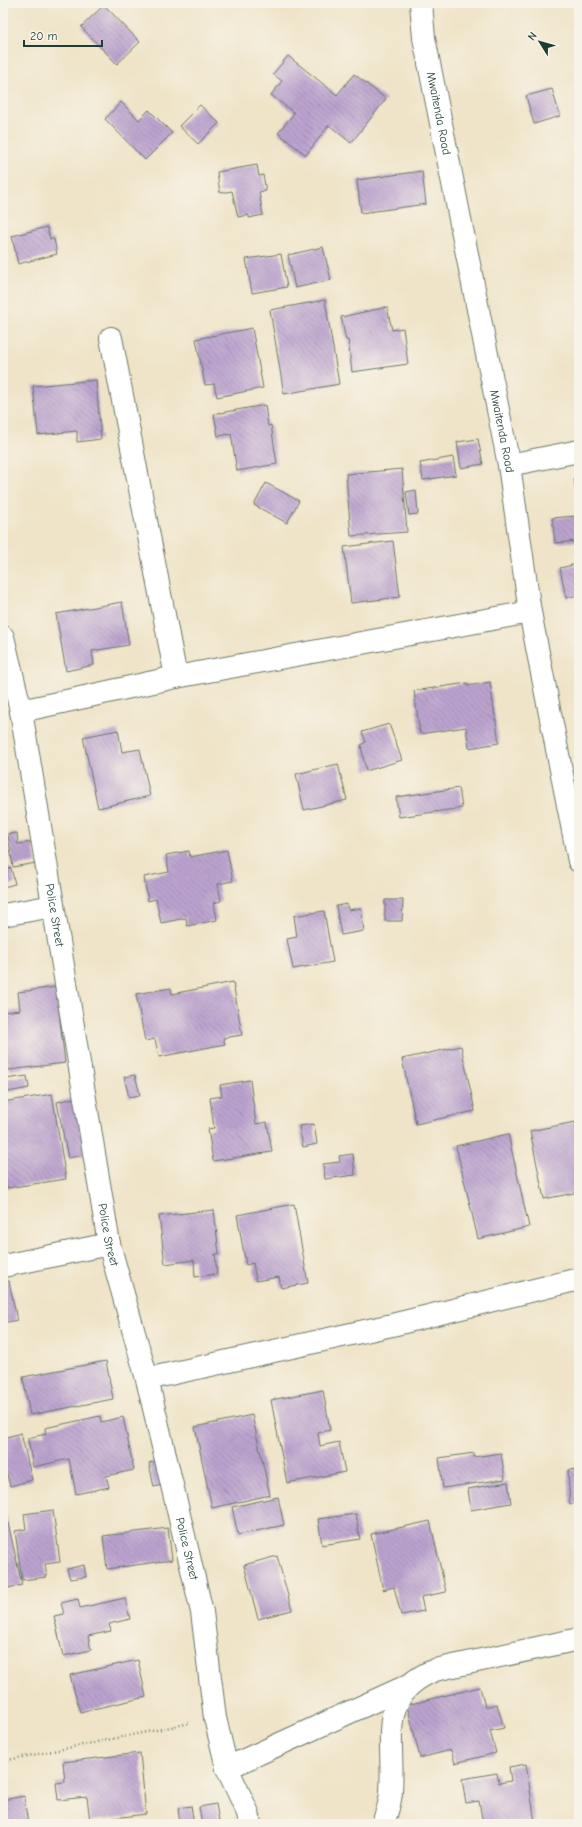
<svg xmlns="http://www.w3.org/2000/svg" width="582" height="1827" viewBox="0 0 582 1827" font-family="'Comic Neue',sans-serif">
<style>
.building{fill:url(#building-back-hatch)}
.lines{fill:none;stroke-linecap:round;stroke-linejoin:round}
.minor-casing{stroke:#687768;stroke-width:24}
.path{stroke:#687768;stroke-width:2.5;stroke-dasharray:1 3;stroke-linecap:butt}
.minor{stroke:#fff;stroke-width:22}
.labels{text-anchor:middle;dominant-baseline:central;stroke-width:4;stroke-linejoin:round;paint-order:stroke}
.street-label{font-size:12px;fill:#1f3d34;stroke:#f7f3e8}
</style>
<defs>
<pattern id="building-back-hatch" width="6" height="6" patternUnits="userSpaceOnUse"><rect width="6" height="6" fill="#bba3cf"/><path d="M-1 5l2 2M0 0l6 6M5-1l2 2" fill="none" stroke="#9786a9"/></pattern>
</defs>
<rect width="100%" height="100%" fill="#f7f3e8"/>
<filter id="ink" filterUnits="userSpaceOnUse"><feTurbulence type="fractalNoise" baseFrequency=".025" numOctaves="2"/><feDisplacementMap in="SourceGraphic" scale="8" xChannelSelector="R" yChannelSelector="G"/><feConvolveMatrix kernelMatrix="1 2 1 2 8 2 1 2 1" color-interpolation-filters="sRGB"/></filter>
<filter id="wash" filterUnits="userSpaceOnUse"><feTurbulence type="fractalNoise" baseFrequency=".012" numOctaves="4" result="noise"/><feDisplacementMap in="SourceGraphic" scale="16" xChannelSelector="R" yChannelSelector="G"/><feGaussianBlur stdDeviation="0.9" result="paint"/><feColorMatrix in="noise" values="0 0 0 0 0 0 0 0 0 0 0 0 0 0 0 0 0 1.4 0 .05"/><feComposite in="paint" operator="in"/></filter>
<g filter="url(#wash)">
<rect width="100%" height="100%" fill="#efe4c8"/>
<g id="blocks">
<g class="building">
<polygon points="104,5 140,42 117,64 81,27"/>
<polygon points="288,56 337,95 354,74 386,99 351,143 329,125 306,155 278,133 294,113 271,95 282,81 273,74"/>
<polygon points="552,89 560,116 534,124 526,96"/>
<polygon points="121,102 139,120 149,110 172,133 145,160 105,119"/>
<polygon points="200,105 219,123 198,144 179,126"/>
<polygon points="257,165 259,176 263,175 266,191 259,192 263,215 249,218 249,215 238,217 232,191 220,193 217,172"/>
<polygon points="422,171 426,204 361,213 357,180"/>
<polygon points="47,227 50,239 54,239 57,254 18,264 12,236"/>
<polygon points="323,247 331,280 295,288 288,255"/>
<polygon points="281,254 287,287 252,293 246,259"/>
<polygon points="325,300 339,384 284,394 270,310"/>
<polygon points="387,307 392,330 403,328 408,364 352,372 348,340 346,340 341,317"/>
<polygon points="252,328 263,388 217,397 214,384 205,385 196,339"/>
<polygon points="96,380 101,439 77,442 77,431 38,435 33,386"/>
<polygon points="265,405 268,426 271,425 277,464 237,471 231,434 218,436 214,414"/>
<polygon points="478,439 483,464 461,468 457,442"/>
<polygon points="453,457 456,475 423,480 420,463"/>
<polygon points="402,469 407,532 351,536 346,474"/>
<polygon points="579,477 579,511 578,511 574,478"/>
<polygon points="266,483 299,501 287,523 254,505"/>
<polygon points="416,490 418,514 409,515 406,492"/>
<polygon points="576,516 579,541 555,543 552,518"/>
<polygon points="393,541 400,597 351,603 344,547"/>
<polygon points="576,564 579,579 579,595 566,598 560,568"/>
<polygon points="122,602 129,645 92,651 94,665 66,671 56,614"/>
<polygon points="490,682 499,743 469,748 466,727 420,734 414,691 467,683 468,686"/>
<polygon points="389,724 402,760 366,771 361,745 366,742 362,732"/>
<polygon points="118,730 122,752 140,749 150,796 98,808 83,737"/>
<polygon points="338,764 347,800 304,810 296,774"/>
<polygon points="459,788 462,808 399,817 396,797"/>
<polygon points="17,833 18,844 33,842 36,863 13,867 8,834"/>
<polygon points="227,850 233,881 218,884 221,901 214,903 217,920 187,926 186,918 161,923 156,899 148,901 144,877 169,872 166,855 189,851 190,857"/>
<polygon points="11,868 15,884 3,887 3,870"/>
<polygon points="385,900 403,900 402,921 385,921"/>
<polygon points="347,904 348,910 361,908 364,931 341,935 336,906"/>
<polygon points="324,911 333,962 293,969 287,939 297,937 294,916"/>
<polygon points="233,982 242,1035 223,1038 225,1044 159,1057 155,1039 145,1041 136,994 171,988 172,994"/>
<polygon points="56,987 65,1063 9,1070 3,1012 20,1010 18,992"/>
<polygon points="461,1046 475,1111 416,1124 402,1059"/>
<polygon points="135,1075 140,1095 129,1097 124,1077"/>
<polygon points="27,1076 29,1088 8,1092 5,1079"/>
<polygon points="250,1080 256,1124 267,1122 272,1152 213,1161 208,1129 214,1128 210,1098 222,1096 220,1085"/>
<polygon points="52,1094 66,1179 7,1188 3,1161 3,1102"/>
<polygon points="79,1097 90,1154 68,1158 57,1102"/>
<polygon points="575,1122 579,1137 579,1192 544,1199 530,1131"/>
<polygon points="314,1124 317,1144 303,1147 299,1126"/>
<polygon points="508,1134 529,1227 478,1239 456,1146"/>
<polygon points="353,1154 355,1175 325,1179 323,1164 340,1162 339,1156"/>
<polygon points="294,1204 308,1283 281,1288 279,1277 256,1281 253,1263 246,1265 237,1215"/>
<polygon points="214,1210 219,1254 215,1254 217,1274 195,1277 194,1260 165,1264 159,1216"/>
<polygon points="9,1281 17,1320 3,1323 3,1282"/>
<polygon points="3,1358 8,1380 3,1382"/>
<polygon points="106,1361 113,1399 30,1415 23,1377"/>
<polygon points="323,1390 330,1430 318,1433 320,1446 339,1442 345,1472 287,1483 271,1400"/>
<polygon points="252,1415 270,1495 212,1508 195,1427"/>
<polygon points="100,1416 101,1422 123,1417 134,1470 106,1476 109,1487 76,1494 69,1459 33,1467 28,1438 46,1434 45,1428"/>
<polygon points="21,1433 32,1480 10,1486 3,1459 3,1438"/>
<polygon points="474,1453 474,1457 501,1453 505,1479 443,1488 439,1458"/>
<polygon points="161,1460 166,1484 154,1487 149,1463"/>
<polygon points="579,1469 579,1503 570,1504 568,1470"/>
<polygon points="508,1482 511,1503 471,1510 468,1489"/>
<polygon points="278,1497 284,1525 238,1535 232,1507"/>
<polygon points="3,1510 5,1510 22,1585 3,1589"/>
<polygon points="53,1510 60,1562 45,1564 47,1577 22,1580 15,1531 26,1529 24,1514"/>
<polygon points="356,1514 360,1539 322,1545 318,1519"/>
<polygon points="430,1521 446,1592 421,1597 424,1611 401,1615 394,1587 383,1590 371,1534"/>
<polygon points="168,1528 172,1560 107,1569 103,1536"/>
<polygon points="277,1556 292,1610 258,1619 244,1565"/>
<polygon points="84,1565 86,1577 70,1579 67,1569"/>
<polygon points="125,1598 130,1619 109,1624 111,1631 88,1636 91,1650 63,1656 54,1616 64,1614 61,1603 78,1599 80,1608"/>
<polygon points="138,1660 146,1697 80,1712 70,1675"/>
<polygon points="480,1687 485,1707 497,1704 504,1728 490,1731 496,1753 455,1763 451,1750 420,1758 407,1705"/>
<polygon points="140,1753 146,1814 90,1821 87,1797 58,1800 56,1783 65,1782 63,1762"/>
<polygon points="526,1764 535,1822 483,1824 479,1801 466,1803 462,1779 497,1773 499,1783 511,1781 509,1767"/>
<polygon points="24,1796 28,1824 3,1824 3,1800"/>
<polygon points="216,1804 219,1821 202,1824 199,1807"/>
<polygon points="191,1806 194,1824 180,1824 178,1808"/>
</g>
</g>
</g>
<g filter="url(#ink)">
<use href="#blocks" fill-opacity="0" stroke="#687768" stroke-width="1"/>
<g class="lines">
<g class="minor-casing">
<g id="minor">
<path id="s1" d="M421 3 424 38 509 465 530 612 579 861"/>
<polyline points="111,338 176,677"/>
<polyline points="509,465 579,451"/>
<path id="s2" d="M3 637 21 711 109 1244 147 1379 202 1612 215 1718 227 1768 248 1813 250 1824"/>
<polyline points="21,711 176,677 530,612"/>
<polyline points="3,915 53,906"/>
<polyline points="3,1266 109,1244"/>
<polyline points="147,1379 392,1325 579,1279"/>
<polyline points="227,1768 407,1686"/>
<path d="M383 1824C386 1814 391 1802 391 1791 395 1740 375 1694 435 1670L579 1639"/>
</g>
</g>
<polyline class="path" points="3,1761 191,1723"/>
<use href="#minor" class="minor"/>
</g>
</g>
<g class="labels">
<g class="street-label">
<text stroke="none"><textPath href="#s1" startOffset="112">Mwaitenda Road</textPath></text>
<text stroke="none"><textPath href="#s1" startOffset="436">Mwaitenda Road</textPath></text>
<text stroke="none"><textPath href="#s2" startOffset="283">Police Street</textPath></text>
<text stroke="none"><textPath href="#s2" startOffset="607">Police Street</textPath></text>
<text stroke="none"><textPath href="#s2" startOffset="931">Police Street</textPath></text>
</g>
</g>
<rect width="582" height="1827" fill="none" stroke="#f7f3e8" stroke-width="16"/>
<g transform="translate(540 42) rotate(307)" stroke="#f7f3e8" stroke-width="3" paint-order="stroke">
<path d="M0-3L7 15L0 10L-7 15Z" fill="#1f3d34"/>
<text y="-6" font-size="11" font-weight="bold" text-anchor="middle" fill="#1f3d34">N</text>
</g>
<path d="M24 40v6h78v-6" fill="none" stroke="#1f3d34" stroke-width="2"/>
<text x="30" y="40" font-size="12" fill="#1f3d34" stroke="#f7f3e8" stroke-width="3" paint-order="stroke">20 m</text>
</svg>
